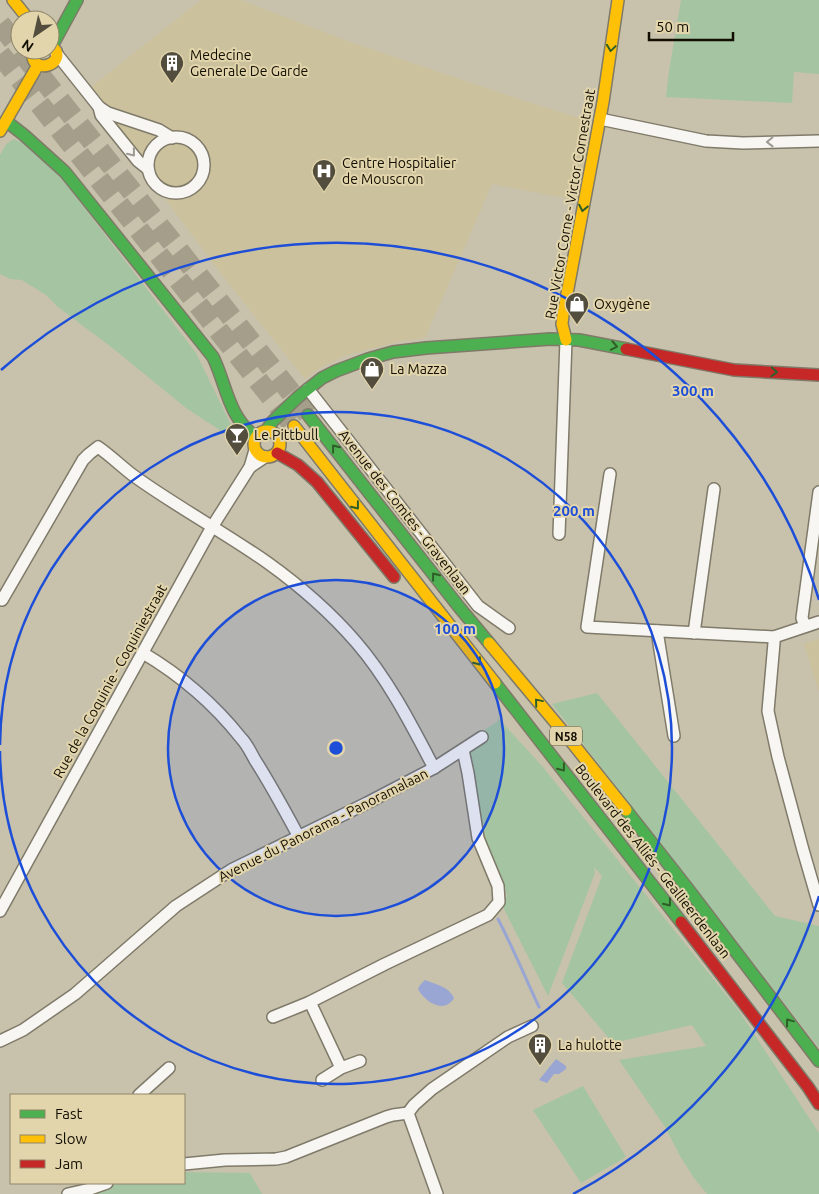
<svg xmlns="http://www.w3.org/2000/svg" width="819" height="1194" viewBox="0 0 819 1194" font-family="Ubuntu,sans-serif">
<style>
.built{fill:#ccc19d}
.green{fill:#a5c4a2}
.water{fill:#99a5d3}
.lines{fill:none;stroke-linecap:round;stroke-linejoin:round}
.stream{stroke:#99a5d3;stroke-width:3}
.highway-tunnel{stroke:#a49e8a;stroke-width:21;stroke-dasharray:21 11;stroke-linecap:butt}
.street-casing{stroke:#7f7a69;stroke-width:14}
.fast-casing{stroke:#7f7a69;stroke-width:14}
.slow-casing{stroke:#7f7a69;stroke-width:14}
.jam-casing{stroke:#7f7a69;stroke-width:14}
.street{stroke:#f7f6f3;stroke-width:11}
.fast{stroke:#4caf50;stroke-width:11}
.slow{stroke:#ffc107;stroke-width:11}
.jam{stroke:#c62828;stroke-width:11}
.oneway{stroke:#305e29}
.oneway2{stroke:#9c9993}
.ring{fill:none;stroke:#1d4ed8;stroke-width:2.5}
.labels{text-anchor:middle;dominant-baseline:central;stroke-width:4;stroke-linejoin:round;paint-order:stroke}
.shield{fill:#e2d5ac;stroke:#514a35;stroke-width:1}
.shield-label{font-size:12px;font-weight:bold;fill:#130e02}
.poi-label{font-size:14px;fill:#130e02;stroke:#e2d5ac;text-anchor:start}
.street-label{font-size:14px;fill:#130e02;stroke:#e2d5ac}
.centre{fill:#1d4ed8;stroke:#e2d5ac;stroke-width:2.5}
.ring-label{font-size:15px;text-anchor:middle;font-weight:bold;fill:#1d4ed8;stroke:#e2d5ac;stroke-width:4;stroke-linejoin:round;paint-order:stroke}
</style>
<rect width="100%" height="100%" fill="#c8c2ac"/>
<g class="built">
<polygon points="201,0 240,0 350,42 525,101 595,123 580,201 492,184 425,338 401,341 346,355 320,368 305,379 233,289 177,215 86,91"/>
<polygon points="819,639 819,692 804,644"/>
</g>
<g class="green">
<polygon points="681,0 819,0 819,74 794,72 792,103 666,97 669,71"/>
<polygon points="14,139 23,143 59,175 196,353 234,431 229,436 186,408 115,350 58,307 46,295 22,280 10,279 0,274 0,155 6,144"/>
<polygon points="597,693 775,916 819,926 819,1048 552,704"/>
<polygon points="497,717 543,767 739,1011 819,1133 819,1194 707,1194 694,1178 680,1156 665,1127 619,1060 706,1046 692,1025 613,1043 562,983 602,876 594,867 595,873 548,996 503,907 507,896 503,880 483,835 469,751 487,739 483,731 498,721"/>
<polygon points="583,1086 626,1157 581,1183 533,1110"/>
<polygon points="184,1172 250,1173 262,1194 75,1194 90,1189 123,1183 184,1183"/>
</g>
<g class="water">
<path d="M425 980C437 985 448 986 454 998 444 1015 424 1001 418 989L420 985Z"/>
<polygon points="556,1059 566,1066 566,1069 559,1074 554,1074 547,1083 539,1080"/>
</g>
<g class="lines">
<path class="stream" d="M498 919C513 948 525 977 539 1007"/>
<g class="highway-tunnel">
<polyline points="0,24 20,49"/>
<polyline points="20,50 308,414"/>
<polyline points="0,54 294,426"/>
</g>
<g class="street-casing">
<g id="street">
<polyline points="56,53 99,107 108,113 159,130 172,138"/>
<polyline points="99,107 101,115 138,161 148,169"/>
<polyline points="600,119 706,141 743,143 819,141"/>
<circle cx="176" cy="165" r="28"/>
<polyline points="308,389 478,606 509,628"/>
<polyline points="250,467 265,457"/>
<polyline points="610,474 587,627 774,637 819,622"/>
<polyline points="559,534 566,340"/>
<path d="M2 600 83 460 89 454 98 447C111 456 122 467 134 476 177 507 224 532 268 563 300 586 330 612 356 642 388 679 411 724 434 768"/>
<polyline points="805,626 802,618 819,492"/>
<polyline points="657,631 674,736"/>
<polyline points="694,633 714,489"/>
<polyline points="774,637 774,643 768,711 778,757 803,850 819,905"/>
<path d="M143 653C180 675 214 704 241 738 247 744 251 753 255 760 271 785 285 811 299 837"/>
<polyline points="0,911 212,527 250,467 255,450"/>
<polyline points="310,1002 341,1068"/>
<polyline points="273,1017 310,1002 385,964 488,915 499,902 498,886 478,838 468,773 463,750"/>
<polyline points="0,1041 23,1030 75,994 176,906 231,870 367,803 434,768 482,737"/>
<polyline points="322,1080 341,1068 360,1061"/>
<polyline points="139,1095 169,1068"/>
<polyline points="408,1113 437,1194"/>
<polyline points="184,1164 225,1160 276,1159 286,1157 386,1117 393,1115 408,1113 414,1105 432,1089 508,1037 532,1026"/>
<polyline points="68,1194 90,1189 107,1183"/>
</g>
</g>
<g class="fast-casing">
<g id="fast">
<polyline points="52,46 77,0"/>
<path d="M6 121 24 135 65 172 213 357C227 386 228 417 256 437"/>
<polyline points="308,415 459,607 489,643"/>
<polyline points="266,431 272,422 298,397 322,378 336,371 368,359 393,352 426,348 550,339 579,340 626,349"/>
<polyline points="495,683 681,922"/>
<polyline points="626,810 688,889 819,1061"/>
</g>
</g>
<g class="slow-casing">
<g id="slow">
<polyline points="13,0 29,20"/>
<path d="M33 50C33 53 32 56 33 58 37 73 62 64 56 51 54 49 52 47 50 45"/>
<polyline points="0,131 38,65"/>
<polyline points="566,340 562,324 563,315 603,102 618,0"/>
<polyline points="294,426 495,683"/>
<circle cx="267" cy="444" r="13"/>
<polyline points="489,643 570,740 626,810"/>
</g>
</g>
<g class="jam-casing">
<g id="jam">
<polyline points="626,349 734,370 819,375"/>
<polyline points="277,453 298,465 317,482 394,577"/>
<polyline points="681,922 808,1087 819,1104"/>
</g>
</g>
<use href="#street" class="street"/>
<use href="#fast" class="fast"/>
<use href="#slow" class="slow"/>
<use href="#jam" class="jam"/>
</g>
<defs><path id="oneway-chevron" d="M-2-3.5L2.5 0L-2 3.5" fill="none" stroke-width="1.6" stroke-linecap="round" stroke-linejoin="round" transform="scale(1.25)"/></defs>
<g class="oneway">
<use href="#oneway-chevron" transform="translate(611 48) rotate(98)"/>
<use href="#oneway-chevron" transform="translate(583 208) rotate(101)"/>
<use href="#oneway-chevron" transform="translate(614 346) rotate(11)"/>
<use href="#oneway-chevron" transform="translate(774 372) rotate(3)"/>
<use href="#oneway-chevron" transform="translate(335 448) rotate(-128)"/>
<use href="#oneway-chevron" transform="translate(356 506) rotate(52)"/>
<use href="#oneway-chevron" transform="translate(435 576) rotate(-128)"/>
<use href="#oneway-chevron" transform="translate(478 662) rotate(52)"/>
<use href="#oneway-chevron" transform="translate(538 702) rotate(-130)"/>
<use href="#oneway-chevron" transform="translate(562 768) rotate(52)"/>
<use href="#oneway-chevron" transform="translate(668 903) rotate(52)"/>
<use href="#oneway-chevron" transform="translate(789 1022) rotate(-127)"/>
</g>
<g class="oneway2">
<use href="#oneway-chevron" transform="translate(770 142) rotate(179)"/>
<use href="#oneway-chevron" transform="translate(132 153) rotate(51)"/>
</g>
<circle cx="336" cy="748" r="168" fill="#1d4ed8" fill-opacity=".12"/>
<g class="ring">
<circle cx="336" cy="748" r="168"/>
<path d="M0 745A336 336 0 1 1 0 751"/>
<path d="M819 896A505 505 0 0 1 573 1194M1 370A505 505 0 0 1 819 600"/>
</g>
<defs>
<g id="building-pin" transform="scale(1.25)"><path d="M0 17L-7.5 6A9.5 9.5 0 1 1 7.5 6Z" fill="#524d3d" stroke="#e2d5ac"/><path d="M-4-6H4V6H1V3H-1V6H-4ZM-2.5-4.3h1.7v1.8h-1.7ZM.8-4.3h1.7v1.8H.8ZM-2.5-1h1.7V.8h-1.7ZM.8-1h1.7V.8H.8Z" fill="#fff"/></g>
<g id="hospital-pin" transform="scale(1.25)"><path d="M0 17L-7.5 6A9.5 9.5 0 1 1 7.5 6Z" fill="#524d3d" stroke="#e2d5ac"/><path d="M-5-5h3v3.5h4V-5h3V5h-3V1.5h-4V5h-3Z" fill="#fff"/></g>
<g id="shop-pin" transform="scale(1.25)"><path d="M0 17L-7.5 6A9.5 9.5 0 1 1 7.5 6Z" fill="#524d3d" stroke="#e2d5ac"/><path d="M-5-2.5h2.3a2.7 3.5 0 0 1 5.4 0H5L5.5 6h-11ZM-1.5-2.5h3a1.5 2.3 0 0 0-3 0Z" fill="#fff"/></g>
<g id="bar-pin" transform="scale(1.25)"><path d="M0 17L-7.5 6A9.5 9.5 0 1 1 7.5 6Z" fill="#524d3d" stroke="#e2d5ac"/><path d="M-6-5H6L.8 .8V4.5H3.5V6h-7V4.5H-.8V.8Z" fill="#fff"/></g>
</defs>
<g fill-rule="evenodd">
<use href="#building-pin" x="172" y="63"/>
<use href="#hospital-pin" x="324" y="171"/>
<use href="#shop-pin" x="577" y="304"/>
<use href="#shop-pin" x="372" y="369"/>
<use href="#bar-pin" x="237" y="435"/>
<use href="#building-pin" x="540" y="1045"/>
</g>
<g class="labels">
<rect class="shield" x="550" y="726.5" width="32" height="19" rx="4"/>
<g class="shield-label">
<text x="566" y="736">N58</text>
</g>
<g class="poi-label">
<text x="190" y="55">Medecine<tspan x="190" dy="16">Generale De Garde</tspan></text>
<text x="342" y="163">Centre Hospitalier<tspan x="342" dy="16">de Mouscron</tspan></text>
<text x="594" y="304">Oxygène</text>
<text x="390" y="369">La Mazza</text>
<text x="254" y="435">Le Pittbull</text>
<text x="558" y="1045">La hulotte</text>
</g>
<g class="street-label">
<text transform="translate(570 204) rotate(-80)">Rue Victor Corne - Victor Cornestraat</text>
<text transform="translate(405 512) rotate(52)">Avenue des Comtes - Gravenlaan</text>
<text transform="translate(110 681) rotate(-61)">Rue de la Coquinie - Coquiniestraat</text>
<text transform="translate(323 825) rotate(-27)">Avenue du Panorama - Panoramalaan</text>
<text transform="translate(653 861) rotate(52)">Boulevard des Alliés - Geallieerdenlaan</text>
</g>
</g>
<circle cx="336" cy="748" r="8" class="centre"/>
<g class="ring-label">
<text x="693" y="396">300 m</text>
<text x="574" y="516">200 m</text>
<text x="455" y="634">100 m</text>
</g>
<rect x="10" y="1094" width="175" height="90" fill="#e2d5ac" stroke="#8f8568"/>
<rect x="20" y="1110" width="25" height="8" fill="#4caf50" stroke="#8f8568"/>
<text x="55" y="1119" font-size="15" fill="#130e02">Fast</text>
<rect x="20" y="1135" width="25" height="8" fill="#ffc107" stroke="#8f8568"/>
<text x="55" y="1144" font-size="15" fill="#130e02">Slow</text>
<rect x="20" y="1160" width="25" height="8" fill="#c62828" stroke="#8f8568"/>
<text x="55" y="1169" font-size="15" fill="#130e02">Jam</text>
<g transform="translate(35 35) rotate(214)"><circle r="24" fill="#e2d5ac" stroke="#8f8568"/>
<path d="M0-4L9 19L0 12L-9 19Z" fill="#524d3d"/>
<text y="-8" font-size="14" font-weight="bold" text-anchor="middle" fill="#130e02">N</text>
</g>
<path d="M649 32v8h84v-8" fill="none" stroke="#130e02" stroke-width="2.5"/>
<text x="656" y="32" font-size="15" fill="#130e02" stroke="#e2d5ac" stroke-width="4" paint-order="stroke">50 m</text>
</svg>
